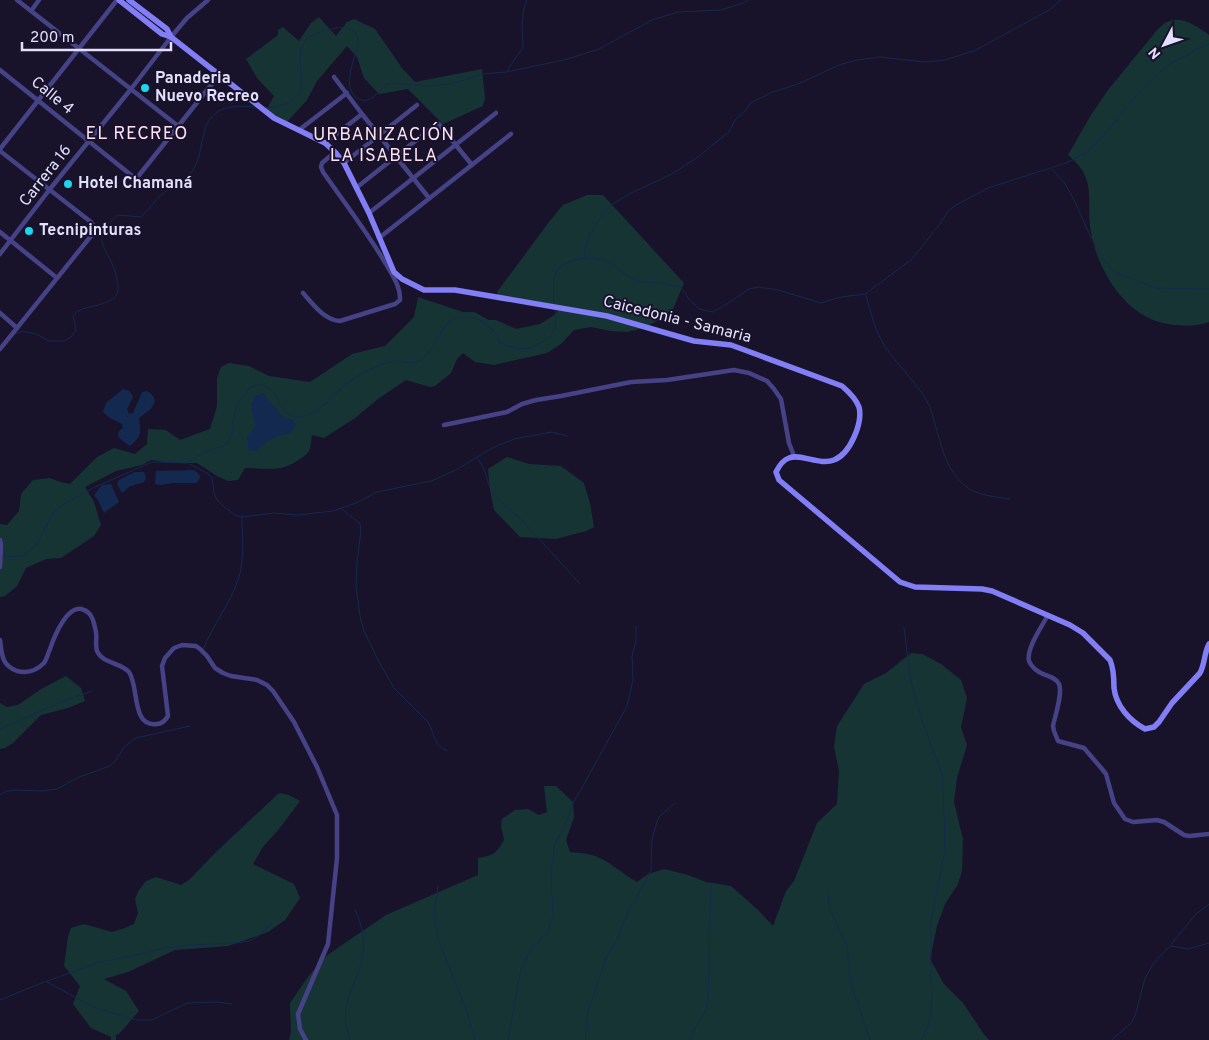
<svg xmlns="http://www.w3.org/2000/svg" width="1209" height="1040" viewBox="0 0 1209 1040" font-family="Overpass,sans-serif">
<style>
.green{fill:#173434}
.water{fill:#14294f}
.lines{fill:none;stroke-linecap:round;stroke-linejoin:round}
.stream{stroke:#14294f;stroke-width:1}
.street{stroke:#464286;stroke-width:4.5}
.secondary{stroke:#827ef6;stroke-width:5.5}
.poi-dot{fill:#1ad6ef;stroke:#18132b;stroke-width:2}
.labels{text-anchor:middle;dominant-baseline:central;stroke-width:4;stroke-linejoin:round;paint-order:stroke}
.poi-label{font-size:16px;font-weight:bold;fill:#e3e0fd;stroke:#18132b;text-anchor:start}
.street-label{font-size:16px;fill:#e3e0fd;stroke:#18132b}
.neighbourhood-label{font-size:18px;letter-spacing:1px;fill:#fde1f3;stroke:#18132b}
</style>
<rect width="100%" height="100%" fill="#18132b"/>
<g class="green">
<polygon points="319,17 336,36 347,22 354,19 375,29 402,68 415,82 482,69 485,98 483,106 443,124 408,89 379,94 364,78 357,57 347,46 317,81 307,100 286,123 265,112 274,96 257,78 246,59 278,35 278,30 283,27 299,41 311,23"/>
<path d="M1172 20C1186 18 1198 27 1209 35V322C1193 328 1173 326 1156 321 1121 309 1097 267 1091 232 1085 201 1099 180 1068 155L1091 115 1108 90 1158 29 1165 23Z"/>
<path d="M587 195H603L684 283 673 309 662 318 644 328 627 332 611 331 591 327 574 330 561 344 547 353 494 365 475 362 463 353 457 359 451 373 435 386 430 387 406 380 378 399 355 418 324 438 312 435C311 440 311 447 309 451 307 454 303 457 300 459 281 473 266 468 245 468L238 480 228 481 217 476 197 463H173L151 460 142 465 116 471 85 487 94 502 101 525 94 536 61 558 46 559 26 568 17 586 5 596 0 597V524L7 525 19 511 21 494 33 480 50 478 60 482 70 484 97 457 114 448 135 454 147 444 148 429 166 430 180 440 210 429 217 406V378L221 367 229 363 249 366 269 376 310 382 352 354 385 346 414 317 418 297 463 312H474L489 320H496L516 329 540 324 556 314 558 310 499 299 497 292 549 222 563 205Z"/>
<polygon points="507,457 529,464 561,466 584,483 590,503 594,527 586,531 556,539 520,537 494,510 490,490 488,469"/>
<path d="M911 653 922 654 941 664 961 680 967 698 961 727 967 745 957 778 954 802 963 839 962 871 958 884 945 904 937 926 930 959 944 984 963 1003 983 1033 989 1040H289L291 1032 290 1003 308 977 326 956 386 915 478 875V858C494 855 496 854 504 840L501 826 502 819 515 810 528 809 539 815 547 812 544 786H556L573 802 574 817 566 840 570 852C578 853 587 853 595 856 610 861 622 874 637 882L648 874 664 869 688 875 706 882 731 886 758 910 773 926 786 891 794 881 817 823 837 804 839 771 834 747 837 726 864 684 886 673Z"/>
<polygon points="66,676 81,688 85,701 68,708 41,715 13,743 5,748 0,749 0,703 7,707 18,705 41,689"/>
<polygon points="279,793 289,795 300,801 279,829 263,847 253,864 294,884 300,898 285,920 268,932 228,946 175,950 128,972 104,979 126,991 139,1011 119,1034 116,1035 116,1040 111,1040 111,1037 91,1028 73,1004 80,986 64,966 68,937 71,928 84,924 112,932 125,928 134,924 138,913 135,899 139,890 146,881 156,877 181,885 189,880 216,852"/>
</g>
<g class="water">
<path d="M123 389C129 390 131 392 133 397L127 409 129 414 133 413 142 392 147 391C164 401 149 411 139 418 141 433 142 436 130 446L119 438 118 434 120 430 123 428 122 424 110 418 103 412 106 403Z"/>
<path d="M263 393 284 418 293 420 296 424C292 437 283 433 273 438 267 441 262 446 257 451H249L247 437 255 426 251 404 255 396Z"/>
<polygon points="193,470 197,472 200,476 199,480 196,483 173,483 160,485 155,484 156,471"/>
<path d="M135 472H144C151 485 136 483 129 487 126 489 125 491 122 493L117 484 119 480Z"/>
<polygon points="111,484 119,502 104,513 99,502 94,495 102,485"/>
</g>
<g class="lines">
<g class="stream">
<polyline points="507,71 523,47 522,24 524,8 527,0"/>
<path d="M265 108C271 107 283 106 288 103 291 101 297 95 299 92 302 87 301 82 301 77 300 49 296 38 327 30 339 27 345 25 356 33 356 34 358 39 358 40 357 56 340 87 357 98 360 100 362 100 365 101L372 98 388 84 395 83 426 86 442 85 459 82 482 74 506 72 564 60 599 49 652 20 678 12 721 10 743 3 748 0"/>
<path d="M1052 169C1057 175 1063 180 1067 187 1082 212 1094 255 1116 273L1156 288 1209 289"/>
<polyline points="585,258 584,250 590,235 598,221 611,205 631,193 672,174 695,159 729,132 735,120 747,109 750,103 773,92 798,84 839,65 857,60 880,57 925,62 945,60 976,50 1049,10 1061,0"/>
<path d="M866 295C871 313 875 332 886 348 900 368 918 384 929 405 932 411 933 418 935 424 941 444 945 466 961 482 974 496 992 496 1010 499"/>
<path d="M554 305C554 296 552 283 555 275 560 258 592 255 606 261 617 265 624 276 635 280 645 283 655 282 666 284 671 285 676 286 681 287L689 299 699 309 713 312 727 304 749 289 758 287 778 290 821 303 841 297 865 294 912 259 939 225 948 211 956 205 988 188 1066 163 1086 153 1105 134 1129 104 1151 80 1171 63 1188 55 1196 49 1209 44"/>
<path d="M13 335 22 331 36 334 49 341H64L71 337 76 330 73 316C74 315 77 311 78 311 89 305 110 306 117 294 119 289 118 284 117 279 112 250 85 240 118 215L141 217C148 210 155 201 162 194 171 187 187 179 193 170 200 159 200 149 203 137 209 106 229 105 256 107"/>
<polyline points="478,459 484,469 491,491 501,502 524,522 580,584"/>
<polyline points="189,464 207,473 212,478 214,493 217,500 222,505 235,515 242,517 274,513 297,515 333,511 356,503 377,492 431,481 456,470 492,448 514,439 552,432 567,436"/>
<path d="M342 509 360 524 361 531 357 561 356 586 360 616 364 631 378 660 394 688 428 722C435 734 433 745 447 751"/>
<path d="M3 555 8 557 23 556 34 547 39 540 53 513 64 504 95 487 152 462 188 463C194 458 200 454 207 451 215 448 226 448 230 439 234 433 232 424 234 417 235 409 238 403 243 396 246 392 249 388 254 386 280 377 275 420 300 417 319 415 336 391 352 380 363 372 383 362 397 361 405 361 412 365 419 361 423 360 425 356 427 354 445 334 443 309 477 319 482 320 494 331 497 335 498 338 499 340 499 343 507 345 515 349 522 349 528 349 533 346 538 344 556 336 557 328 555 309"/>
<path d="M904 628C907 649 908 672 914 693 921 721 932 747 942 774L943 781 945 850 931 921V978L932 995 931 1011 928 1027 921 1040"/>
<path d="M203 650C212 626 230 604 238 580 245 560 242 538 242 518"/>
<polyline points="0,729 61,702 92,691"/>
<polyline points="0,795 7,791 15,790 41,791 57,789 79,777 110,766 115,761 124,747 136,738 190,726"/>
<polyline points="438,886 434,916 438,939 467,1012 475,1040"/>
<polyline points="828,895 830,910 847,946 851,984 870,1040"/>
<polyline points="1171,946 1188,949 1209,943"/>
<polyline points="47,982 93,1007 137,1020 152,1020 187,1003 217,1002 232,1004"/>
<polyline points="0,1000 39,984 100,962 133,956 155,950 186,945 235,943 250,941 257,937 274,922"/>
<path d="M351 1040C335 1008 356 988 362 959 366 941 362 925 355 909"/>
<polyline points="508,1040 521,968 528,955 548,930 553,916 551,877 554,846 566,823 574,801 583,786 627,706 633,680 632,656 636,641 636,626"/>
<polyline points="585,1040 588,1011 606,958 615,944 628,912 651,871 652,839 656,825 659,817 675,803"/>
<polyline points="688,1040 705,1012 708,1003 711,884"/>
<polyline points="1112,1040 1131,1023 1135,1016 1145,978 1153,964 1170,946 1195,915 1209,904"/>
</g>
<g class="street">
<polyline points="17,0 178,126"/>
<polyline points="31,11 39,0"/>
<polyline points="0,70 136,179 219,75"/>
<polyline points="334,77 362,114 429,198"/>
<polyline points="299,130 347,93"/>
<polyline points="325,143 362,114"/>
<polyline points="0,149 117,0"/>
<polyline points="0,151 91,222 94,226 95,231 0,349"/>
<polyline points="344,163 417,105"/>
<polyline points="356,188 438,123 472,165"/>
<polyline points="369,213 496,113"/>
<polyline points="0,232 57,278"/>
<polyline points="379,238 511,134"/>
<polyline points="0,254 50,189 131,89 171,37 187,18 208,0"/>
<path d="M303 293C313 304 324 320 340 321L395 304 400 300C401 287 392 275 386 264 367 232 344 202 323 172L321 167 322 163 335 152"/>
<polyline points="0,313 17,328"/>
<polyline points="444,425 507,412 522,404 536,400 561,396 631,382 667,380 734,370 749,373 767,381 774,389 781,399 789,443 794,456"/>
<polyline points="0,540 1,544 0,567"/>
<path d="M1048 615C1042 626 1026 649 1029 661 1031 667 1038 672 1043 674 1049 676 1056 678 1059 684 1063 693 1055 716 1053 726L1054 731 1058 741 1084 748 1102 769 1106 774 1114 803 1125 819 1133 822 1157 820 1164 822 1184 835 1189 836 1209 834"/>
<path d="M0 640C2 654 1 665 17 671 28 674 36 671 44 663 47 659 48 653 50 649 54 637 68 602 84 610 93 613 94 624 96 632 97 638 95 646 97 651 102 663 121 663 129 672 139 685 131 728 157 724 162 724 165 721 168 716L162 666 165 658 174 648 182 645 196 646 200 649 207 656 215 668 223 673 231 676 257 680 267 685 273 691 294 722 317 767 337 815V858L328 944 298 1014 300 1029 306 1040"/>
</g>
<g class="secondary">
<path d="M119 0 162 34 171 37 274 118 325 143 335 152 344 163 369 213 394 272 402 279 424 290H455L607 316 694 341 731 345 842 386C849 392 856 399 859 407 863 423 850 454 834 460 820 466 801 453 789 458 783 460 779 466 776 472L779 480 900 582 915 587 982 589 992 591 1070 625 1083 633 1110 660C1114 669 1114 679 1114 688 1116 706 1130 721 1145 729L1154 727 1159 722 1172 703 1200 673C1205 664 1204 653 1209 644"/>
<polyline points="129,0 167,29 171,37"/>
</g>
</g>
<g class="poi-dot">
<circle cx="145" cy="88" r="5"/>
<circle cx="68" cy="184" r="5"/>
<circle cx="29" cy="231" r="5"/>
</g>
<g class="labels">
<g class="poi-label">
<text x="155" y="79">Panaderia<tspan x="155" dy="18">Nuevo Recreo</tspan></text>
<text x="78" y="184">Hotel Chamaná</text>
<text x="39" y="231">Tecnipinturas</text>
</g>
<g class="street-label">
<text transform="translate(52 96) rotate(39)">Calle 4</text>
<text transform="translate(46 176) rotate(-52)">Carrera 16</text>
<text transform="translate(677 320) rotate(14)">Caicedonia - Samaria</text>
</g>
<g class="neighbourhood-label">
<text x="137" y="134">EL RECREO</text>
<text x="384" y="135">URBANIZACIÓN<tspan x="384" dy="21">LA ISABELA</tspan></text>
</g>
</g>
<g transform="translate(1164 45) rotate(229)" stroke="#18132b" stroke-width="4" paint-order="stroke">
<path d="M0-4L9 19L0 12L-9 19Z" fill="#e3e0fd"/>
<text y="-8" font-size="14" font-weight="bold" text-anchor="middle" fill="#e3e0fd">N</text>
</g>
<path d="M22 42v8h149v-8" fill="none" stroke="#e3e0fd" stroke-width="2.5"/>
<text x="30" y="42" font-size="15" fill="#e3e0fd" stroke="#18132b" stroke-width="4" paint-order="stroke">200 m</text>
</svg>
